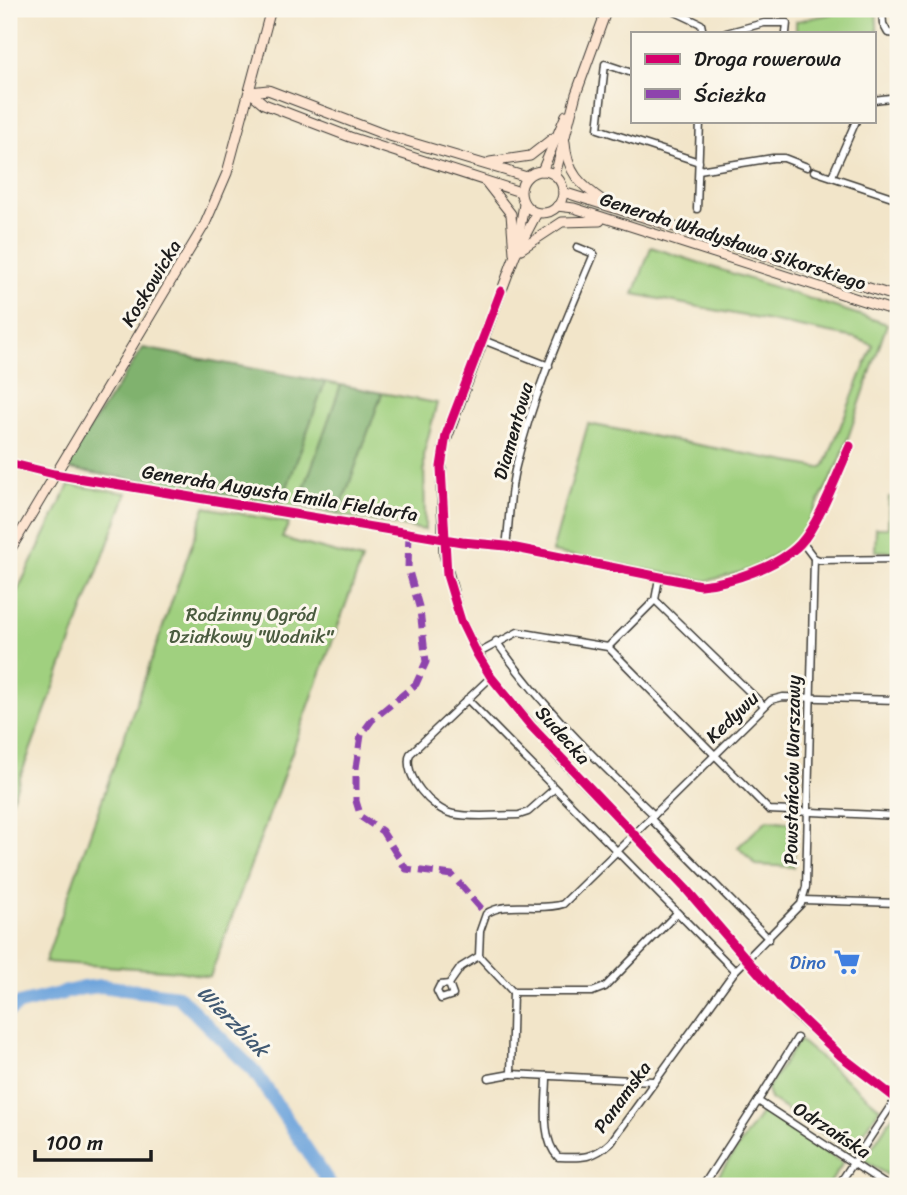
<svg xmlns="http://www.w3.org/2000/svg" width="907" height="1195" viewBox="0 0 907 1195" font-family="Sriracha,sans-serif">
<style>
.green{fill:#a0d07f;stroke:#5e764e;stroke-width:2}
.forest{fill:#80b26e;stroke:#4e6745;stroke-width:2}
.lines{fill:none;stroke-linecap:round;stroke-linejoin:round}
.river{stroke:#6ea4dc;stroke-width:14}
.street-casing{stroke:#3c3a36;stroke-width:9}
.secondary-casing{stroke:#3c3a36;stroke-width:11}
.street{stroke:#fff;stroke-width:6}
.secondary{stroke:#fde4d0;stroke-width:9}
.quiet{stroke:#8e44ad;stroke-width:7;stroke-dasharray:14 7;stroke-linecap:butt}
.cycleway-casing{stroke:#fbf7ec;stroke-width:13}
.cycleway{stroke:#d6006c;stroke-width:9}
.labels{text-anchor:middle;dominant-baseline:central;stroke-width:6;stroke-linejoin:round;paint-order:stroke}
.street-label{font-size:19px;fill:#1c1c1c;stroke:#fbf7ec}
.park-label{font-size:19px;fill:#4a5b3f;stroke:#fbf7ec}
.shop-label{font-size:19px;fill:#366cbe;stroke:#fbf7ec;text-anchor:end}
.water-label{font-size:21px;font-style:italic;fill:#415972;stroke:#fbf7ec}
</style>
<rect width="100%" height="100%" fill="#fbf7ec"/>
<filter id="ink" filterUnits="userSpaceOnUse"><feTurbulence type="fractalNoise" baseFrequency=".0143" numOctaves="2"/><feDisplacementMap in="SourceGraphic" scale="14" xChannelSelector="R" yChannelSelector="G"/><feConvolveMatrix kernelMatrix="1 2 1 2 8 2 1 2 1" color-interpolation-filters="sRGB"/></filter>
<filter id="wash" filterUnits="userSpaceOnUse"><feTurbulence type="fractalNoise" baseFrequency=".00686" numOctaves="4" result="noise"/><feDisplacementMap in="SourceGraphic" scale="28" xChannelSelector="R" yChannelSelector="G"/><feGaussianBlur stdDeviation="1.57" result="paint"/><feColorMatrix in="noise" values="0 0 0 0 0 0 0 0 0 0 0 0 0 0 0 0 0 1.4 0 .05"/><feComposite in="paint" operator="in"/></filter>
<g filter="url(#wash)">
<rect width="100%" height="100%" fill="#f2e5c9"/>
<g class="green">
<polygon points="857,9 876,9 878,42 874,45 874,33 796,33 796,21"/>
<polygon points="651,247 887,324 840,461 799,540 752,569 707,581 552,552 588,424 820,468 825,465 873,345 855,338 634,294"/>
<polygon points="325,382 341,385 298,506 281,504"/>
<polygon points="382,393 437,403 424,453 425,530 338,515"/>
<polygon points="69,485 127,493 9,807 9,608"/>
<polygon points="889,497 898,497 898,552 875,551 876,528 888,528"/>
<polygon points="205,507 289,523 282,538 362,560 210,977 179,971 45,962"/>
<polygon points="767,820 795,823 794,867 756,865 738,847"/>
<polygon points="799,1040 880,1108 851,1152 770,1099 767,1089"/>
<polygon points="763,1111 843,1163 828,1186 711,1186"/>
<polygon points="893,1115 898,1119 898,1182 864,1160"/>
</g>
<g class="forest">
<polygon points="143,348 325,382 281,504 63,468"/>
<polygon points="341,385 382,393 338,515 298,506"/>
</g>
<g class="lines">
<polyline class="river" points="9,1011 19,1004 83,988 101,986 178,996 255,1072 331,1186"/>
</g>
</g>
<g filter="url(#ink)">
<g class="lines">
<g class="street-casing">
<g id="street">
<polyline points="669,9 701,24 703,33"/>
<polyline points="882,9 883,24 888,33 898,34"/>
<polyline points="726,33 764,23 787,23 786,33"/>
<polyline points="632,73 605,64 598,129 699,162"/>
<polyline points="874,100 898,97"/>
<polyline points="699,170 773,158 784,158 807,167"/>
<polyline points="814,171 898,199"/>
<polyline points="832,176 856,121"/>
<polyline points="697,209 700,121"/>
<polyline points="483,340 549,366"/>
<path d="M9 463 54 474 462 542 506 546 700 585C730 583 779 566 800 544 819 524 838 472 850 446"/>
<polyline points="802,542 814,558 819,560 898,559"/>
<path d="M506 546C510 520 509 492 516 466 533 394 565 323 594 254L577 247"/>
<polyline points="655,600 659,578"/>
<polyline points="608,647 655,600 764,706"/>
<polyline points="477,654 518,632 608,647 769,810 898,816"/>
<path d="M491 677 410 754C402 775 432 810 453 814 473 818 498 815 519 815L528 812 554 789"/>
<polyline points="467,699 735,971"/>
<polyline points="654,815 771,700 783,697 898,700"/>
<polyline points="651,819 769,939"/>
<polyline points="803,900 898,903"/>
<polyline points="479,956 513,992"/>
<path d="M449 984 453 995 441 999 437 991 440 985 449 984 461 967 479 956 480 931 486 914C505 900 540 912 563 904L654 815C598 762 540 705 496 641"/>
<polyline points="513,992 511,1074 653,1081"/>
<polyline points="513,992 592,992 605,987 677,913"/>
<path d="M547 1076C547 1100 540 1138 558 1157 581 1158 593 1159 611 1142L735 971 801 904 806 887 814 558"/>
<polyline points="489,1078 511,1074"/>
<polyline points="758,1101 797,1038"/>
<polyline points="703,1186 758,1101 888,1186"/>
<polyline points="838,1186 898,1095"/>
</g>
</g>
<g class="secondary-casing">
<g id="secondary">
<polyline points="250,92 268,90 386,135 527,177"/>
<polyline points="250,92 264,104 350,137 520,192"/>
<path d="M565 142C567 173 580 185 605 202"/>
<polyline points="490,162 530,156 553,138"/>
<circle cx="542" cy="192" r="21"/>
<polyline points="542,171 566,115"/>
<polyline points="555,175 576,94 607,9"/>
<polyline points="486,182 511,214 514,253"/>
<polyline points="563,192 898,297"/>
<polyline points="557,206 574,208 898,312"/>
<polyline points="537,213 515,255 443,449 441,488 444,555 461,621 491,677 556,754 686,889 795,1014 841,1056 898,1100"/>
<polyline points="518,240 524,204"/>
<polyline points="521,249 562,222 600,221"/>
<polyline points="9,552 205,224 227,173 271,9"/>
</g>
</g>
<use href="#street" class="street"/>
<use href="#secondary" class="secondary"/>
<polyline class="quiet" points="409,532 408,568 420,610 426,662 416,684 372,720 361,735 356,768 356,801 361,817 382,831 406,869 452,875 486,914"/>
<g class="cycleway-casing">
<g id="cycleway">
<polyline points="501,291 446,435 441,467 447,575 461,621 477,654 491,677 531,726 686,889 781,999 841,1056 898,1100"/>
<path d="M9 463 54 474 462 542 506 546 700 585C730 583 779 566 800 544 819 524 838 472 850 446"/>
</g>
</g>
<use href="#cycleway" class="cycleway"/>
</g>
</g>
<defs>
<g id="supermarket-bare" transform="scale(2.1)"><path d="M-6-5.5h2.5l.6 2H6L4.5 2H-2.5L-4.4-4H-6ZM-1.5 3.2a1.3 1.3 0 1 0 .1 0ZM3 3.2a1.3 1.3 0 1 0 .1 0Z" fill="#3f7fe0" stroke="#fbf7ec" stroke-width="2.5" paint-order="stroke"/></g>
</defs>
<g fill-rule="evenodd">
<use href="#supermarket-bare" x="847" y="962"/>
</g>
<g class="labels">
<g class="street-label">
<text transform="translate(733 241) rotate(18)">Generała Władysława Sikorskiego</text>
<text transform="translate(151 283) rotate(-59)">Koskowicka</text>
<text transform="translate(513 431) rotate(-74)">Diamentowa</text>
<text transform="translate(280 493) rotate(9)">Generała Augusta Emila Fieldorfa</text>
<text transform="translate(732 717) rotate(-44)">Kedywu</text>
<text transform="translate(563 735) rotate(48)">Sudecka</text>
<text transform="translate(792 770) rotate(-89)">Powstańców Warszawy</text>
<text transform="translate(622 1097) rotate(-54)">Panamska</text>
<text transform="translate(832 1130) rotate(33)">Odrzańska</text>
</g>
<g class="park-label">
<text x="251" y="614">Rodzinny Ogród<tspan x="251" dy="22">Działkowy "Wodnik"</tspan></text>
</g>
<g class="shop-label">
<text x="826" y="962">Dino</text>
</g>
<g class="water-label">
<text transform="translate(233 1021) rotate(45)">Wierzbiak</text>
</g>
</g>
<rect width="907" height="1195" fill="none" stroke="#fbf7ec" stroke-width="35"/>
<rect x="631" y="32" width="245" height="91" fill="#fbf7ec" stroke="#a29f99" stroke-width="2"/>
<rect x="645" y="54" width="35" height="10" fill="#d6006c" stroke="#a29f99" stroke-width="2"/>
<text x="694" y="66" font-size="21" fill="#1c1c1c">Droga rowerowa</text>
<rect x="645" y="89" width="35" height="10" fill="#8e44ad" stroke="#a29f99" stroke-width="2"/>
<text x="694" y="102" font-size="21" fill="#1c1c1c">Ścieżka</text>
<path d="M35 1150v10h116v-10" fill="none" stroke="#1c1c1c" stroke-width="3.5"/>
<text x="46" y="1150" font-size="21" fill="#1c1c1c" stroke="#fbf7ec" stroke-width="5" paint-order="stroke">100 m</text>
</svg>
